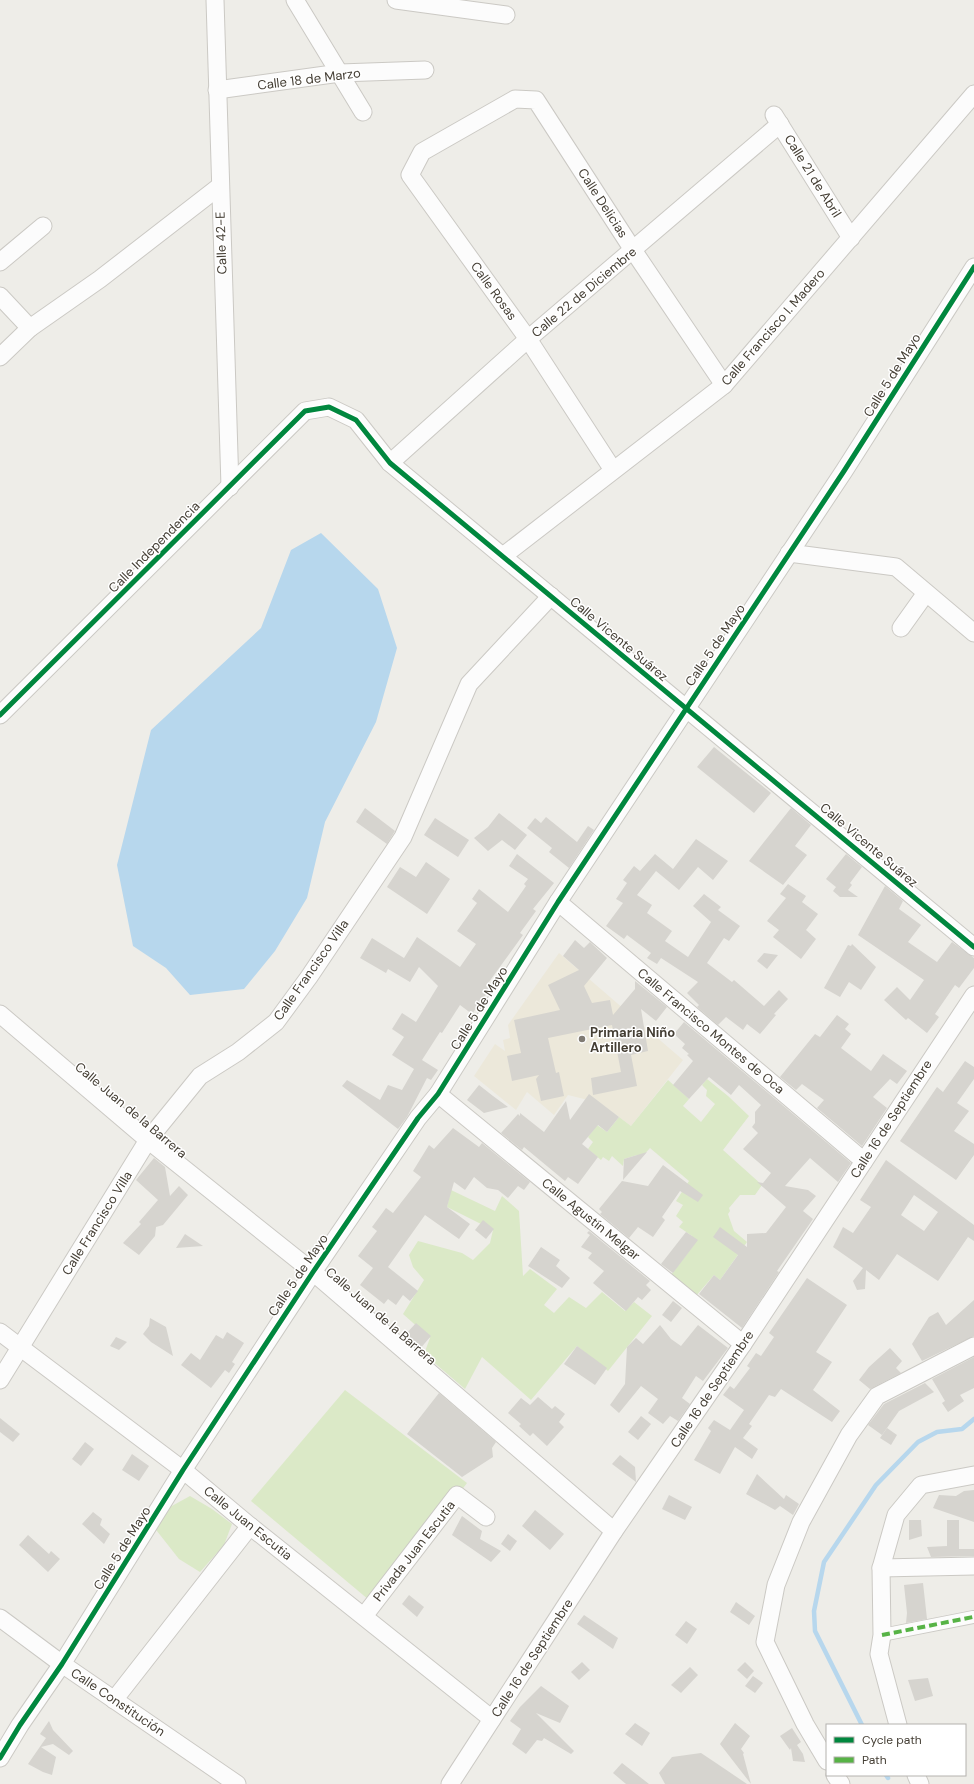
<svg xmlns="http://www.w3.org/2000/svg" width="974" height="1784" viewBox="0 0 974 1784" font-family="'DM Sans',sans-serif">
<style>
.education{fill:#ece8da}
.green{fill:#dbe9c7}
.water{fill:#b7d7ed}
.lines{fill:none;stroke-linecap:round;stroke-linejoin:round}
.stream{stroke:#b7d7ed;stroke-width:4.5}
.building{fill:#d6d4cf;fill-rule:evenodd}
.pedestrian-casing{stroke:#cbc9c4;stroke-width:14}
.minor-casing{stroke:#cbc9c4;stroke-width:19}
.pedestrian{stroke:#fcfcfc;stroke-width:12}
.minor{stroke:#fcfcfc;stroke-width:17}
.quiet{stroke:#57b346;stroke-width:4;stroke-dasharray:8 4;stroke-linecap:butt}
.cycleway-casing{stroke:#fff;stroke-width:8}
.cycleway{stroke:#00873e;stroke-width:5}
.poi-dot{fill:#807b73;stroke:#fff;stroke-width:1.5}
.labels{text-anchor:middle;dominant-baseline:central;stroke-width:3;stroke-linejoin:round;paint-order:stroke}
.street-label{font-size:13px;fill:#443e34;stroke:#fff}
.poi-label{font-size:13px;font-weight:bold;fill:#443e34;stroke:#fff;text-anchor:start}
</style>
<rect width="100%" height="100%" fill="#eeede8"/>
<polygon class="education" points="559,953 683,1060 631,1126 600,1103 568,1095 554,1115 527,1092 516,1110 474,1076 495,1044 505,1051 503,1040 510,1038 508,1025"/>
<g class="green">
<polygon points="707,1079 728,1096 749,1116 723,1150 762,1185 755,1195 740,1195 729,1208 730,1211 728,1214 734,1231 747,1242 720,1280 714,1275 696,1296 671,1275 693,1246 688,1242 692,1236 679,1227 683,1222 676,1216 683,1205 676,1201 689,1181 650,1148 641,1158 637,1155 624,1159 623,1166 612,1156 609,1161 603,1157 601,1160 588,1149 593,1142 588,1137 597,1125 607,1132 619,1117 631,1126 668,1080 689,1099 683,1106 701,1122 715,1104 706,1096 707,1090 702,1085"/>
<polygon points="451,1190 495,1211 502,1196 519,1211 523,1276 530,1269 557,1289 544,1305 554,1313 569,1297 586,1308 602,1292 625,1311 634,1302 652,1316 608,1371 577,1346 531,1400 482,1357 465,1389 424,1354 430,1338 403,1314 424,1280 413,1267 409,1255 418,1241 462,1253 473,1260 490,1243 493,1230 447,1207"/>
<polygon points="345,1390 467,1483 375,1605 251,1501"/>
<polygon points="190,1496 212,1509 232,1524 224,1545 200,1572 179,1559 153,1526 170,1507"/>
</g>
<polygon class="water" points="321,533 378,589 397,648 376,722 325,822 307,898 275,951 244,989 190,995 166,968 133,946 117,865 151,730 261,628 291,550"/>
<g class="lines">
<g class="stream">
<polyline points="862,1725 815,1631 814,1611 824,1562 876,1485 918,1442 937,1432 962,1429 974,1419"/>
<polyline points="886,1775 888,1778"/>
</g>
</g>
<g class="building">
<polygon points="714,747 771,793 754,813 697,767"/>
<polygon points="365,808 395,831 387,844 356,822"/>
<polygon points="791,808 811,825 795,846 807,855 783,885 749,861"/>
<polygon points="499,813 527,835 515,850 502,840 488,851 474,838 488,827"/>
<polygon points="546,817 577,842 588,826 594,830 569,868 549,852 552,848 527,828 535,818 541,823"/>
<polygon points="435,818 469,840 458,857 424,835"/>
<polygon points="696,839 728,861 713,880 698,867 679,890 656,871 637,895 652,905 647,913 672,931 665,941 688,957 711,922 693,906 704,894 721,907 718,910 740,926 729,941 724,938 707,963 732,982 734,980 764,1006 779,990 788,999 774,1014 776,1015 760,1034 747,1024 743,1030 726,1017 718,1025 697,1007 699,1005 687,993 698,982 661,958 657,964 647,958 651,953 627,935 624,939 606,926 623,903 616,899 627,883 623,880 634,866 640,871 655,854 673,869"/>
<polygon points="517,854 554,883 533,909 536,911 520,933 523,935 486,986 490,989 472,1014 460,1005 442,1033 440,1032 422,1060 438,1070 431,1080 427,1078 407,1117 398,1129 342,1086 347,1080 380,1100 388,1085 402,1090 414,1069 392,1055 404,1037 392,1029 402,1013 416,1022 438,986 419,967 410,982 388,969 386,973 360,958 372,938 404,958 417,937 460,967 476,944 457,931 477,903 472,899 479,889 508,912 526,886 524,884 528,879 509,866"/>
<polygon points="846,854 862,867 850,883 852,885 848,890 858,897 840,897 833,891 836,887 826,879"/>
<polygon points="426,862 450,879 427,914 387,887 400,867 416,877"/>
<polygon points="788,884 806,896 802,902 818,914 806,930 816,939 801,959 773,937 779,930 767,921 786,898 780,894"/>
<polygon points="885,886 903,901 899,909 921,925 908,942 937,962 952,942 974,958 974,968 959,988 955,985 935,1014 939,1017 927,1033 908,1018 906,1020 884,1000 897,987 910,1000 924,980 858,935"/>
<polygon points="575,940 584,948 590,942 607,958 584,986 592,1003 610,1000 613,1015 635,989 635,981 667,1007 656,1021 641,1009 648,1051 631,1055 637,1086 593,1095 591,1078 621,1072 612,1025 548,1038 556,1073 559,1072 564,1096 541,1101 536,1079 539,1075 512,1081 507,1056 521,1053 514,1020 560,1010 548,985 579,970 563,956"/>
<polygon points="852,944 876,967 861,990 849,982 840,997 824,988 848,945 851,946"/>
<polygon points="764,953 778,955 767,969 757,961"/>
<polygon points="837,1015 849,1024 845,1029 851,1034 841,1048 871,1071 883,1054 907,1071 897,1084 890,1079 873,1097 887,1108 862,1146 817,1108 824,1100 802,1084 796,1090 780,1077 815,1034 820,1037"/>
<polygon points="684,1022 851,1163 838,1182 810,1158 785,1186 808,1190 816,1196 803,1211 813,1219 777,1271 779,1272 742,1328 699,1294 714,1275 720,1280 738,1255 713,1237 720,1227 747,1247 747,1234 766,1233 786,1207 757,1182 763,1183 771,1173 743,1149 758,1133 752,1127 755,1123 755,1112 761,1105 739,1085 731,1095 709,1077 689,1099 673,1085 693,1061 687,1055 689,1054 682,1048 685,1044 674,1034"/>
<polygon points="965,1061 974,1067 974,1079 957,1103 969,1111 954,1131 974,1144 974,1155 956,1180 900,1141 937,1087 943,1092"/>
<polygon points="479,1085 493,1096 508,1107 484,1113 467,1100"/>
<polygon points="589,1094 619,1117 607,1132 598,1125 582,1144 598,1157 578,1184 568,1177 565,1181 524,1147 522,1150 501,1133 518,1114 520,1116 520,1113 544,1132 566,1101 570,1120"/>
<polygon points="453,1128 479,1147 482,1143 530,1182 524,1190 518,1186 508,1198 498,1190 487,1188 474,1177 465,1190 454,1182 447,1207 470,1224 459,1239 425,1215 388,1267 418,1291 410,1301 403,1295 396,1305 388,1299 384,1304 360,1285 373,1268 358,1256 377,1231 372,1227 386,1208 393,1213 421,1177 413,1171 429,1145 434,1149"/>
<polygon points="647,1152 623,1180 624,1159"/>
<polygon points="154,1158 165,1167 170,1196 179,1186 188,1195 163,1225 156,1227 155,1236 139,1255 123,1243 141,1224 139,1222 158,1200 136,1180"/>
<path d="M886 1160 974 1225V1241L968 1237 938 1281 897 1254 879 1280 866 1270 865 1289 857 1290 853 1281 863 1268 833 1247 843 1227 853 1233 871 1207 860 1200ZM914 1195 938 1212 924 1231 901 1215Z"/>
<polygon points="663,1165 703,1195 698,1202 680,1191 662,1217 665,1220 653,1237 638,1227 629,1238 600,1214 602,1212 599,1209 622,1181 648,1186"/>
<polygon points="483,1220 494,1229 486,1239 475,1230"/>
<polygon points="589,1231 650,1281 646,1285 651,1290 642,1300 638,1297 626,1311 593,1283 604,1271 588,1258 592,1253 581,1247 590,1235 587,1233"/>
<polygon points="686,1232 698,1240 673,1273 661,1264"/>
<polygon points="185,1234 203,1246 176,1248"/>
<polygon points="541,1247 560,1260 556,1266 570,1278 562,1288 528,1266"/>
<polygon points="807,1278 847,1305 816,1352 832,1362 813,1390 840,1411 832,1422 781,1389 775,1397 769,1395 749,1424 752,1426 743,1438 758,1449 752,1459 735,1447 720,1474 694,1460 711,1431 708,1428 714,1420 730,1430 744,1410 723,1395 730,1386 734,1389 750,1368 747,1366 756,1353 761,1356 774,1337 769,1333"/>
<polygon points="974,1300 974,1336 922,1361 912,1344 929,1317 938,1312 946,1325"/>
<polygon points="673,1301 682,1308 671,1322 662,1315"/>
<polygon points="150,1318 166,1327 173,1356 151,1342 143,1334 149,1326"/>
<polygon points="416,1323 431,1336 419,1350 404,1336"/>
<polygon points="660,1325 671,1339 681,1346 698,1325 728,1348 703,1381 696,1376 682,1398 690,1404 678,1421 670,1416 663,1424 648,1413 658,1399 641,1386 619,1413 610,1405 625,1384 627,1347 636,1338 643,1344"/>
<polygon points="227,1332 244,1343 232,1362 235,1364 229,1373 225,1370 211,1388 181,1365 191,1353 200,1360 216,1335 223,1339"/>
<polygon points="116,1337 127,1342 119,1350 110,1346"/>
<polygon points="577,1346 607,1368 595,1385 564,1364"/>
<polygon points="890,1348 902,1361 896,1368 901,1373 870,1389 859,1380 869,1367"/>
<polygon points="974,1357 974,1388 960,1395 964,1401 948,1412 942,1403 945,1401 932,1379"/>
<polygon points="925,1383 934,1392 899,1411 882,1435 868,1425 884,1404"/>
<polygon points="439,1393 496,1442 492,1448 493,1457 462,1477 407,1434"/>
<polygon points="538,1397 552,1409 555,1406 565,1414 559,1422 564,1427 547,1446 533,1433 530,1436 519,1426 521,1424 508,1413 521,1398 530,1405"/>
<polygon points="641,1416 651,1424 638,1440 628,1432"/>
<polygon points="0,1418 20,1434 13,1442 0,1432"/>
<polygon points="887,1428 897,1435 891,1445 880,1438"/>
<polygon points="85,1442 94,1449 81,1466 72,1459"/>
<polygon points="132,1454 149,1466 139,1481 122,1470"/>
<polygon points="620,1455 635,1467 636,1482 612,1464"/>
<polygon points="757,1474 784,1499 786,1495 799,1504 793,1515 780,1506 775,1510 746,1494"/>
<polygon points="974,1490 974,1522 933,1508 939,1495 956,1496 964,1491"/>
<polygon points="669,1495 692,1507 685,1520 662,1509"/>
<polygon points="535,1510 564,1534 550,1550 522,1526"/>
<polygon points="93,1512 102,1519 100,1525 110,1534 104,1544 82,1524"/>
<polygon points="462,1516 482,1531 480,1539 501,1551 491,1562 452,1535"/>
<polygon points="909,1520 921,1520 922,1536 909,1540"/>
<polygon points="947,1520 959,1520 959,1549 974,1549 974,1556 931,1557 927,1547 947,1546"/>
<polygon points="508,1534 517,1541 510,1551 501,1544"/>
<polygon points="28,1535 49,1554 51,1551 60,1559 48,1572 19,1545"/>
<polygon points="923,1583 927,1619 906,1623 907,1613 904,1585"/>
<polygon points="409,1595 424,1607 417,1617 402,1604"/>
<polygon points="736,1602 755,1616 749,1625 730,1612"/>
<polygon points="584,1615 618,1638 613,1649 577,1624"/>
<polygon points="686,1621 697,1629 687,1644 675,1635"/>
<polygon points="582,1662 590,1670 579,1680 571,1672"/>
<polygon points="745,1662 754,1671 747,1679 737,1670"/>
<polygon points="690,1667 698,1675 681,1693 671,1685"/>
<polygon points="753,1676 763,1683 755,1693 745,1686"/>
<polygon points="928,1678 933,1696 915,1701 908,1680"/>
<polygon points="541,1686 569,1706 560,1723 536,1713 574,1751 571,1754 544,1738 542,1741 537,1740 526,1754 512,1744 521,1729 510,1721 520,1707"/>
<polygon points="49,1721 53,1730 73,1751 69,1755 53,1744 41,1747 56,1757 52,1775 43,1772 28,1764 46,1738 40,1734"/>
<polygon points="635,1723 650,1733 642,1746 625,1734"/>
<polygon points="735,1723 750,1736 741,1749 744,1753 743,1754 751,1784 720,1744"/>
<polygon points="792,1728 801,1742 797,1745 803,1754 805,1762 793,1761 791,1748 790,1750 780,1736"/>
<polygon points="701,1753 716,1763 747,1784 665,1784 659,1773 672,1757"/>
<polygon points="622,1763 649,1784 626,1784 613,1773"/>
</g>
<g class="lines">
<g class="pedestrian-casing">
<polyline id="pedestrian" points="882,1635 973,1617"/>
</g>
<g class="minor-casing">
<g id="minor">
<polyline points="215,0 230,487"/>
<polyline points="295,0 363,112"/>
<polyline points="396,0 506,15"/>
<polyline points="217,90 340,73 425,70"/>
<polyline points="774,115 851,238"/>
<polyline points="0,262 43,226"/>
<polyline points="0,296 30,328"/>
<polyline points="0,357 30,328 100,279 220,186"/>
<polyline points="390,463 528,339 780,124"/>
<polyline points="613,470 528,339 410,175 422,152 515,99 536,100 633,250 724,385"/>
<polyline points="789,553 896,567 974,633"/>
<polyline points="503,556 724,385 974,94"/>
<polyline points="901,628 926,593"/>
<polyline points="0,715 305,411 329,407 356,420 390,463 974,947"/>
<polyline points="558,902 864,1161"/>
<polyline points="0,1014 148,1140 313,1272 614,1531"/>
<polyline points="438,1094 743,1344"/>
<polyline points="0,1332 183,1470 250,1526 492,1719"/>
<polyline points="0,1380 148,1140 200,1076 238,1052 276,1022 309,977 403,837 469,684 551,596"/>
<polyline points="881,1568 974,1566"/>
<polyline points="364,1616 457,1495 486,1517"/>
<polyline points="0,1618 62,1664 237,1784"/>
<polyline points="114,1700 250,1526"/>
<polyline points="898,1725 879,1654 882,1635 881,1568 896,1515 921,1485 974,1475"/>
<polyline points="0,1758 20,1725 62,1664 183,1470 313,1272 418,1118 438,1094 558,902 844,471 974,267"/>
<polyline points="827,1761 805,1724 765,1642 776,1585 801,1522 849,1435 877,1396 974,1346"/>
<polyline points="835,1775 841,1784"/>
<polyline points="916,1775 920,1784"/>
<polyline points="450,1784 614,1531 743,1344 974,995"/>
</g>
</g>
<use href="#pedestrian" class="pedestrian"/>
<use href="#minor" class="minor"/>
<polyline class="quiet" points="882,1635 973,1617"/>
<g class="cycleway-casing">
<g id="cycleway">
<polyline points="0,715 305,411 329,407 356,420 390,463 974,947"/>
<polyline points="0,1758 20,1725 62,1664 183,1470 313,1272 418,1118 438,1094 558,902 844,471 974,267"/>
</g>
</g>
<use href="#cycleway" class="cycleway"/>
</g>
<circle class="poi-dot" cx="582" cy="1039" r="4"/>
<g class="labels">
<g class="street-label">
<text transform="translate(309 79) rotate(-7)">Calle 18 de Marzo</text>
<text transform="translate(813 176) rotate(58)">Calle 21 de Abril</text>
<text transform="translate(603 203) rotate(57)">Calle Delicias</text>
<text transform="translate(221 243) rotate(-92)">Calle 42-E</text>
<text transform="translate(494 291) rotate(54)">Calle Rosas</text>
<text transform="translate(584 292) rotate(-40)">Calle 22 de Diciembre</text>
<text transform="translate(773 327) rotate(-49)">Calle Francisco I. Madero</text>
<text transform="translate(892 375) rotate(-58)">Calle 5 de Mayo</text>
<text transform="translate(154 547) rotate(-45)">Calle Independencia</text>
<text transform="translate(619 639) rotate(40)">Calle Vicente Suárez</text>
<text transform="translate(715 645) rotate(-56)">Calle 5 de Mayo</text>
<text transform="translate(869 845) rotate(40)">Calle Vicente Suárez</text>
<text transform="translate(311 970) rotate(-55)">Calle Francisco Villa</text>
<text transform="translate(479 1008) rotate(-58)">Calle 5 de Mayo</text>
<text transform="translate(711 1031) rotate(40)">Calle Francisco Montes de Oca</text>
<text transform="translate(131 1110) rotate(40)">Calle Juan de la Barrera</text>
<text transform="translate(891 1119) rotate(-57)">Calle 16 de Septiembre</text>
<text transform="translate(591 1219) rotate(39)">Calle Agustín Melgar</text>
<text transform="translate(97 1223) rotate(-58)">Calle Francisco Villa</text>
<text transform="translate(298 1275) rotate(-56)">Calle 5 de Mayo</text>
<text transform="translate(381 1316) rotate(41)">Calle Juan de la Barrera</text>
<text transform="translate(712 1389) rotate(-56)">Calle 16 de Septiembre</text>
<text transform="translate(248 1523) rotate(39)">Calle Juan Escutia</text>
<text transform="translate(122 1548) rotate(-58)">Calle 5 de Mayo</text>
<text transform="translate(414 1551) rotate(-52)">Privada Juan Escutia</text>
<text transform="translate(532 1658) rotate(-57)">Calle 16 de Septiembre</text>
<text transform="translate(118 1702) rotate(34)">Calle Constitución</text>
</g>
<g class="poi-label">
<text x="590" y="1032">Primaria Niño<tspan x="590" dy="15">Artillero</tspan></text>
</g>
</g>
<rect x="826" y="1724" width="140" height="52" fill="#ffffff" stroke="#b4b2ae"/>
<rect x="834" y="1737" width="20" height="6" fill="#00873e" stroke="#b4b2ae"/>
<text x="862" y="1744" font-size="12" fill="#443e34">Cycle path</text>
<rect x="834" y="1757" width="20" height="6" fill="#57b346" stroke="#b4b2ae"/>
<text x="862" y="1764" font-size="12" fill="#443e34">Path</text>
</svg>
